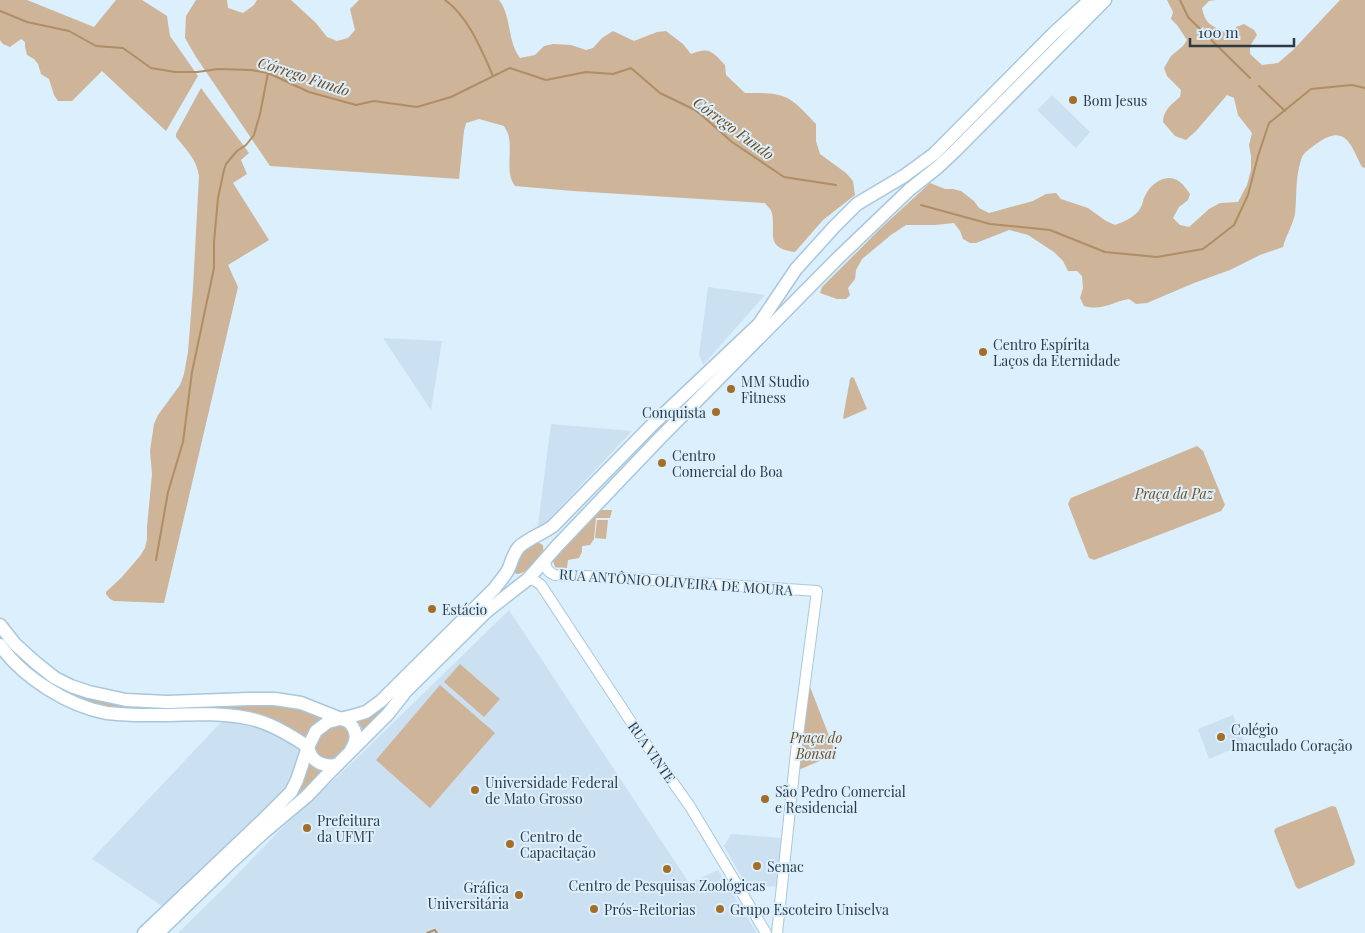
<svg xmlns="http://www.w3.org/2000/svg" width="1365" height="933" viewBox="0 0 1365 933" font-family="'Playfair Display',serif">
<style>
.built{fill:#cbe1f2}
.green{fill:#ceb498}
.lines{fill:none;stroke-linecap:round;stroke-linejoin:round}
.stream{stroke:#b18d64;stroke-width:2}
.tertiary-casing{stroke:#a8c7dd;stroke-width:12}
.primary-casing{stroke:#a8c7dd;stroke-width:15}
.tertiary{stroke:#fff;stroke-width:10}
.primary{stroke:#fff;stroke-width:12}
.poi-dot{fill:#a46e29;stroke:#dceffd;stroke-width:2}
.labels{text-anchor:middle;dominant-baseline:central;stroke-width:4;stroke-linejoin:round;paint-order:stroke}
.poi-label{font-size:14px;fill:#2d3a43;stroke:#dceffd;text-anchor:start}
.park-label{font-size:14px;font-style:italic;fill:#734d1d;stroke:#dceffd}
.street-label{font-size:14px;fill:#2d3a43;stroke:#dceffd}
.water-label{font-size:15px;font-style:italic;fill:#6e4818;stroke:#dceffd}
</style>
<rect width="100%" height="100%" fill="#dceffd"/>
<g class="built">
<polygon points="1052,95 1090,132 1076,148 1037,110"/>
<polygon points="708,287 765,295 703,365 699,354"/>
<polygon points="383,338 442,341 431,410"/>
<polygon points="551,424 632,431 537,532"/>
<polygon points="509,610 689,883 718,870 757,933 178,933 229,883 283,827 355,760"/>
<polygon points="1233,715 1245,744 1209,759 1198,729"/>
<polygon points="225,718 236,719 283,734 304,752 291,787 165,908 92,859"/>
<polygon points="731,834 783,838 777,886 748,888 724,846"/>
</g>
<g class="green">
<polygon points="0,0 27,0 94,27 116,0 142,0 167,16 170,36 198,76 166,131 102,71 72,101 58,101 54,95 49,79 41,74 38,64 34,59 27,55 25,47 25,42 21,39 10,47 3,44 0,40"/>
<path d="M196 0H227L228 8 243 13 254 5 257 0H291L316 23 327 37 337 41 348 38 355 30 350 9 359 0H499C512 17 507 41 520 58L535 55 544 46 553 44 571 45 586 50 593 48 602 38 613 31 634 41 657 32 666 31 683 44 691 54C709 46 713 52 725 65L726 75 745 93C759 93 777 92 789 99 799 105 808 116 816 124V141L820 154 846 173 853 181 855 195 823 220 795 252C764 248 776 233 772 213 771 209 767 206 765 203L573 191 515 186C505 173 512 153 509 138 509 134 506 130 504 126L479 119 466 123 464 131 459 179 270 166 196 57 185 38 186 16Z"/>
<path d="M1167 0H1216L1209 1 1202 8C1205 23 1210 25 1223 31 1228 33 1228 35 1234 34L1236 27 1244 24 1254 30 1257 35 1250 46V54L1262 65 1278 63 1293 50 1340 0H1365V168L1362 167C1350 143 1345 123 1316 144 1310 149 1303 152 1301 160 1295 178 1297 196 1295 214 1293 225 1286 235 1283 247L1260 255 1230 270 1194 283 1147 303 1136 304 1129 299C1112 302 1102 311 1084 306L1080 298 1083 288 1082 276 1077 271H1068L1063 261 1054 252 1028 235 1009 230 976 243H970L963 239 960 231 954 223 935 225H906L891 235 862 259 856 270 855 279 848 288 850 295 846 299H837L820 293 822 287 881 228 930 183 945 189H953L961 191 974 201 979 208 989 213 1033 201 1046 194 1056 193 1061 199 1088 208 1106 221 1115 225C1125 221 1136 217 1141 207 1143 204 1143 199 1145 196 1151 183 1167 172 1180 182 1184 185 1187 190 1190 194L1188 200 1179 207 1173 218 1180 225 1189 227 1209 209 1220 203 1238 202 1247 185 1251 170V156L1249 145 1252 133 1238 115 1234 98 1227 95 1196 131 1186 140 1175 136 1163 122C1163 110 1172 104 1180 97L1181 90 1167 76 1164 68 1171 56 1183 46 1187 40 1177 25 1171 19 1173 12Z"/>
<path d="M201 88 249 153 241 160 247 174 233 183 269 240 228 265 238 287 164 603 114 601 110 599 106 594V592L122 577 140 556 145 548 147 539V527L152 474 150 451 154 424 158 415 180 385 184 374 188 352 193 288 199 176C197 160 186 149 176 137V134Z"/>
<polygon points="852,377 854,378 867,409 844,419 843,418 850,379"/>
<polygon points="1197,446 1203,451 1225,505 1221,511 1094,560 1089,558 1068,504 1071,498"/>
<polygon points="600,510 612,510 610,518 596,518 594,539 590,545 582,546 582,552 579,558 568,560 567,568 560,568 555,567 552,558"/>
<polygon points="597,520 608,520 606,539 595,538"/>
<path d="M537 542 543 545C543 549 544 550 542 553 539 559 527 572 521 573 517 575 517 574 513 572L522 551Z"/>
<polygon points="0,629 88,696 261,702 293,706 328,717 306,739 263,718 124,711 79,701 41,680 4,645 0,639"/>
<polygon points="460,664 500,699 484,717 444,682"/>
<polygon points="411,678 388,705 363,730 357,720"/>
<polygon points="807,679 836,754 796,771"/>
<polygon points="440,685 495,733 430,808 376,760"/>
<path d="M338 722 350 728 352 740 333 759C325 763 320 757 315 752L314 743 317 737Z"/>
<polygon points="307,760 316,768 323,771 271,819"/>
<polygon points="1332,806 1336,807 1355,861 1354,865 1299,889 1296,887 1274,831 1276,828"/>
</g>
<g class="lines">
<g class="stream">
<path d="M445 0C468 16 482 51 493 76"/>
<polyline points="1180,0 1188,17 1250,78"/>
<polyline points="0,11 27,22 69,31 96,46 123,48 151,68 175,72 197,72 218,69 251,70 268,73 309,92 356,105 374,101 417,107 451,97 510,68 546,80 586,72 613,74 631,68 660,93 695,110 705,118 732,142 784,177 836,185"/>
<polyline points="1259,86 1285,111"/>
<polyline points="921,205 990,224 1050,230 1105,252 1157,257 1203,249 1234,225 1248,195 1258,156 1269,123 1311,89 1352,85 1365,88"/>
<polyline points="156,560 168,492 183,442 192,372 214,268 214,242 218,198 224,170 226,164 237,151 246,145 254,135 260,114 268,73"/>
<polyline points="427,933 435,930 437,933"/>
</g>
<g class="tertiary-casing">
<g id="tertiary">
<path d="M545 560C546 568 547 572 555 575L609 577 817 591 797 743 777 933"/>
<polyline points="528,579 534,580 541,585 641,737 691,808 766,933"/>
</g>
</g>
<g class="primary-casing">
<g id="primary">
<path d="M0 625 15 644 36 663 55 678 71 686 89 692 126 700 167 702 249 699H275L301 703 349 722C358 732 357 740 351 750"/>
<path d="M0 645C22 677 68 706 107 713 118 714 130 715 141 715 176 716 212 711 247 718 269 722 289 734 308 747"/>
<path d="M308 747C311 762 323 767 337 765"/>
<path d="M144 933 264 819 291 792 297 780 308 747 316 731 328 722 356 715 366 712 381 701 495 588C499 582 506 575 509 568 512 561 513 554 519 547 529 538 542 534 553 526L650 427 759 324 796 269 834 227 857 204 904 176 934 154 1054 33 1090 0"/>
<polyline points="158,933 229,864 263,833 307,796 326,776 388,714 406,691 487,611 528,579 558,545 660,438 837,259 909,190 938,167 955,151 1105,0"/>
</g>
</g>
<use href="#tertiary" class="tertiary"/>
<use href="#primary" class="primary"/>
</g>
<g class="poi-dot">
<circle cx="1073" cy="100" r="5"/>
<circle cx="983" cy="352" r="5"/>
<circle cx="731" cy="389" r="5"/>
<circle cx="716" cy="412" r="5"/>
<circle cx="662" cy="463" r="5"/>
<circle cx="432" cy="609" r="5"/>
<circle cx="1221" cy="737" r="5"/>
<circle cx="475" cy="790" r="5"/>
<circle cx="765" cy="799" r="5"/>
<circle cx="307" cy="828" r="5"/>
<circle cx="510" cy="844" r="5"/>
<circle cx="757" cy="866" r="5"/>
<circle cx="667" cy="869" r="5"/>
<circle cx="519" cy="895" r="5"/>
<circle cx="594" cy="909" r="5"/>
<circle cx="720" cy="909" r="5"/>
</g>
<g class="labels">
<g class="poi-label">
<text x="1083" y="100">Bom Jesus</text>
<text x="993" y="344">Centro Espírita<tspan x="993" dy="16">Laços da Eternidade</tspan></text>
<text x="741" y="381">MM Studio<tspan x="741" dy="16">Fitness</tspan></text>
<text x="706" y="412" text-anchor="end">Conquista</text>
<text x="672" y="455">Centro<tspan x="672" dy="16">Comercial do Boa</tspan></text>
<text x="442" y="609">Estácio</text>
<text x="1231" y="729">Colégio<tspan x="1231" dy="16">Imaculado Coração</tspan></text>
<text x="485" y="782">Universidade Federal<tspan x="485" dy="16">de Mato Grosso</tspan></text>
<text x="775" y="791">São Pedro Comercial<tspan x="775" dy="16">e Residencial</tspan></text>
<text x="317" y="820">Prefeitura<tspan x="317" dy="16">da UFMT</tspan></text>
<text x="520" y="836">Centro de<tspan x="520" dy="16">Capacitação</tspan></text>
<text x="767" y="866">Senac</text>
<text x="667" y="885" text-anchor="middle">Centro de Pesquisas Zoológicas</text>
<text x="509" y="887" text-anchor="end">Gráfica<tspan x="509" dy="16">Universitária</tspan></text>
<text x="604" y="909">Prós-Reitorias</text>
<text x="730" y="909">Grupo Escoteiro Uniselva</text>
</g>
<g class="park-label">
<text x="1174" y="493">Praça da Paz</text>
<text x="816" y="737">Praça do<tspan x="816" dy="16">Bonsai</tspan></text>
</g>
<g class="street-label">
<text transform="translate(676 582) rotate(4)">RUA ANTÔNIO OLIVEIRA DE MOURA</text>
<text transform="translate(652 752) rotate(55)">RUA VINTE</text>
</g>
<g class="water-label">
<text transform="translate(304 76) rotate(18)">Córrego Fundo</text>
<text transform="translate(734 128) rotate(36)">Córrego Fundo</text>
</g>
</g>
<path d="M1190 38v8h104v-8" fill="none" stroke="#2d3a43" stroke-width="2.5"/>
<text x="1198" y="38" font-size="15" fill="#2d3a43" stroke="#dceffd" stroke-width="4" paint-order="stroke">100 m</text>
</svg>
